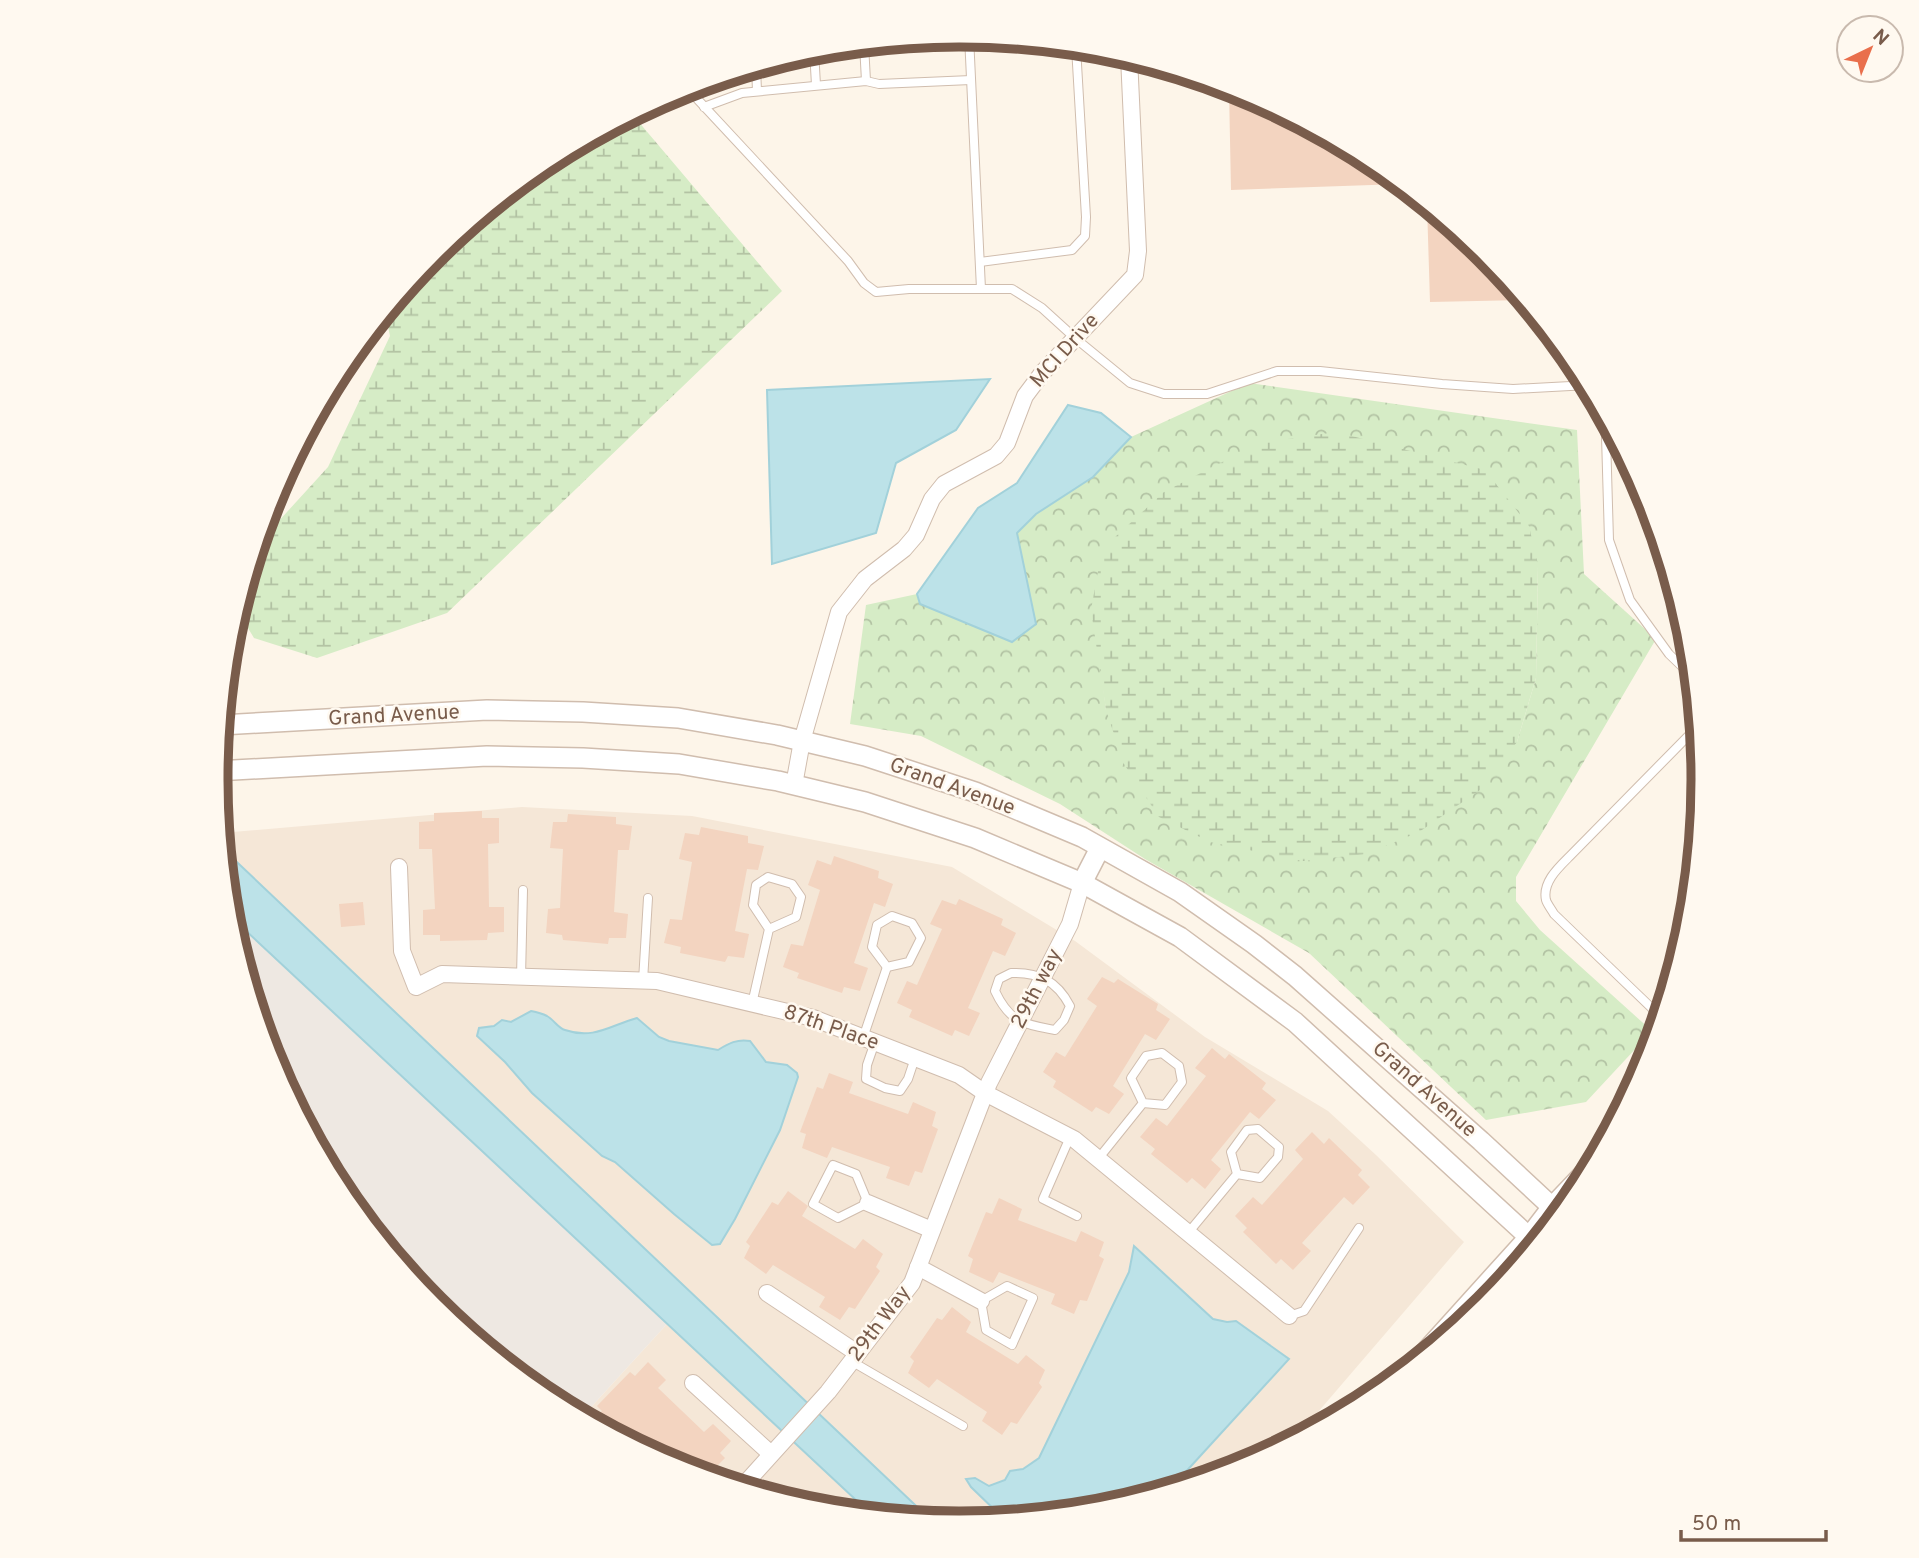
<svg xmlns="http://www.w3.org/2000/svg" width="1919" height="1558" viewBox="0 0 1919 1558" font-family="Overpass,sans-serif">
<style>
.residential{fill:#f5e7d7;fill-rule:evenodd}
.industrial{fill:#eee8e2}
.forest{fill:url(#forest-crowns);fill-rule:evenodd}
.wetland{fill:url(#wetland-marsh)}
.water{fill:#bce2e8;stroke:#a2d1da;stroke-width:2}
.building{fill:#f3d4c0}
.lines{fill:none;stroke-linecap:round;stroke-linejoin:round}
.service-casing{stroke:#d0bdae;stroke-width:10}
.minor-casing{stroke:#d0bdae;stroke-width:18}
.tertiary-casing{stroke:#d0bdae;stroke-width:22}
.service{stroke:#fff;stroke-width:8}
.minor{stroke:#fff;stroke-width:16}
.tertiary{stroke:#fff;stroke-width:19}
.labels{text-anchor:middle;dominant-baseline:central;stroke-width:5;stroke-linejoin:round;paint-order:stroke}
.street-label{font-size:21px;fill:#795c4b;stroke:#fff9f0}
.rim{fill:none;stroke:#795c4b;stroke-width:9}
</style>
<defs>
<pattern id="forest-crowns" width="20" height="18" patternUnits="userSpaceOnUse" patternTransform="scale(1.75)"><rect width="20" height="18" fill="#d6ecc6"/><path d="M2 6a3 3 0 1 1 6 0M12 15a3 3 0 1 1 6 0" fill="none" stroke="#b2c2a3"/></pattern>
<pattern id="wetland-marsh" width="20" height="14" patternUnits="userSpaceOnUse" patternTransform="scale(1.75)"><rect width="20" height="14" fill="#d6ecc6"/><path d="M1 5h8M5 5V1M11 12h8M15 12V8" fill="none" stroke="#b2c2a3"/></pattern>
</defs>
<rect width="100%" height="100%" fill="#fdf5e9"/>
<g class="residential">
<path d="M522 807 692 816 952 867 1075 941 1205 1037 1328 1111 1376 1155 1464 1242 1294 1440 1244 1467 1170 1489 1289 1359 1227 1322 1213 1319 1134 1246 1129 1272 1039 1458 1023 1469 1010 1471 1005 1480 989 1486 975 1478 971 1487 1004 1519 959 1523 931 1520 222 848 221 833ZM546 1016 563 1030 589 1034 607 1030 624 1022 637 1018 659 1037 669 1041 718 1050 730 1042 766 1062 787 1065 711 1245 674 1214 615 1162 602 1156 532 1093 505 1062 478 1036 479 1028Z"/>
<polygon points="667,1324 871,1514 814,1509 674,1466 582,1417"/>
</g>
<polygon class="industrial" points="229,915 667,1324 582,1417 546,1397 433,1305 341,1192 272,1063 230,924"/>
<path class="forest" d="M1249 383 1577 430 1584 574 1656 639 1516 877V901L1540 930 1652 1031 1586 1102 1486 1120 1309 953 1145 859 1060 804 921 736 850 724 866 605 917 594 921 604 1036 624 1017 533 1036 514 1093 477 1131 437ZM1538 566 1536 678 1517 742 1106 710 1100 661Z"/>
<g class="wetland">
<polygon points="632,114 782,291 447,613 317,658 254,638 237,610 256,546 328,467 390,336 385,312 434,253 546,160"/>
<polygon points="1336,432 1485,470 1529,526 1538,566 1536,678 1517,742 1480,790 1419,832 1366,854 1303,861 1210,842 1159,817 1124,764 1106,710 1091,610 1102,549 1164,492 1259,443"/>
</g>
<g class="water">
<polygon points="990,379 956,430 896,463 876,533 772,564 767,390"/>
<polygon points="1068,405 1101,413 1131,437 1093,477 1036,514 1017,533 1036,624 1012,642 920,604 917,594 978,508 1017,483"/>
<polygon points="222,848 931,1520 871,1514 229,915"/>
<path d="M531 1011C536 1012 543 1014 547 1016 554 1020 558 1028 565 1030 594 1040 611 1025 637 1018L659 1037 669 1041 718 1050C729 1043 737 1039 750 1041L766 1062 787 1065 797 1073 798 1077 780 1130 735 1219 720 1244 712 1245 674 1214 615 1162 602 1156 532 1093 505 1062 477 1036 479 1028 494 1026 502 1020 511 1022Z"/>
<polygon points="1134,1246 1213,1319 1227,1322 1236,1321 1289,1359 1170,1489 1104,1509 1004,1519 971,1487 966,1479 975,1478 989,1486 1005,1480 1010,1471 1023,1469 1039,1458 1129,1272"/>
</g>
<g class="building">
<polygon points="1212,82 1245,92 1373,161 1401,184 1231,190 1229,90 1212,90"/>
<polygon points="1427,205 1486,253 1524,300 1430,302"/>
<polygon points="482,811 482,818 499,818 499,843 488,844 489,907 504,907 504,932 488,933 487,940 440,941 440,935 423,935 423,910 435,909 432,849 419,849 419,822 434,821 434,813"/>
<polygon points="568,814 616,817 616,824 632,826 629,850 618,850 614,912 628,914 626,938 609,938 608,944 563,940 562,935 546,933 548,909 560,908 563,849 550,848 553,822 567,822"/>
<polygon points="701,827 748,836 748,843 764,846 758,870 747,869 735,931 749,934 744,958 728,956 725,962 680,953 681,947 664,943 670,919 682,920 692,862 679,859 685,833 699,835"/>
<polygon points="834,856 879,871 878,878 893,884 885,907 874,903 854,963 868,968 860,991 844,987 842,993 797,978 799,973 783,967 791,944 803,946 820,890 808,885 817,860 831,865"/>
<polygon points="959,899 1003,919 1001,925 1016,933 1005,956 993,951 968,1008 980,1013 969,1036 955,1030 952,1036 909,1017 912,1010 897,1003 907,981 917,985 942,929 930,924 942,900 956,905"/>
<polygon points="363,902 365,925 341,927 339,904"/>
<polygon points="1102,977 1114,983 1118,979 1158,1004 1156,1010 1170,1019 1156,1040 1145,1034 1113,1086 1124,1094 1109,1114 1096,1107 1092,1112 1053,1087 1056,1081 1043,1072 1056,1052 1065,1057 1097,1006 1087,999"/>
<polygon points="1212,1048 1225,1059 1229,1054 1266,1083 1262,1089 1276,1100 1259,1119 1250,1112 1211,1160 1221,1169 1205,1189 1192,1178 1187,1183 1151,1154 1155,1149 1140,1137 1156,1118 1167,1126 1206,1076 1195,1068"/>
<polygon points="829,1073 853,1082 849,1093 908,1114 913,1102 936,1112 932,1126 938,1129 922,1173 915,1171 909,1186 886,1178 890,1167 832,1147 827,1158 802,1148 806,1134 800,1132 817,1087 823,1089"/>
<polygon points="1312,1132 1324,1144 1329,1138 1362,1170 1358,1175 1370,1187 1353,1205 1344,1197 1302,1243 1311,1251 1293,1270 1281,1259 1276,1264 1243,1232 1247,1228 1235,1216 1253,1197 1262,1205 1303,1159 1295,1150"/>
<polygon points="788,1191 808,1206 802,1216 855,1249 863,1239 883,1254 876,1267 880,1271 855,1309 849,1307 840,1320 819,1307 825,1297 773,1265 766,1274 744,1258 750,1246 746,1242 772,1202 778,1205"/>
<polygon points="999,1198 1022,1209 1018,1220 1076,1242 1081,1231 1104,1242 1099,1256 1104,1259 1087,1301 1080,1300 1074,1314 1051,1304 1055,1294 999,1272 993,1283 969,1272 973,1259 968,1256 986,1212 992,1214"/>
<polygon points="952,1307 971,1322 966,1332 1018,1364 1026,1355 1045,1370 1039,1383 1042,1387 1017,1424 1011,1422 1002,1435 982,1421 987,1412 937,1379 929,1388 908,1373 914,1361 910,1357 937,1318 942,1320"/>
<polygon points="648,1362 666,1380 658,1388 704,1432 713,1424 731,1441 720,1453 725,1458 707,1476 674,1466 634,1445 621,1432 618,1436 592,1421 602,1411 597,1406 630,1372 635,1376"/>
</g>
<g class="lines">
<g class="service-casing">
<g id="service">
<polyline points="969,36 981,289"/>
<polyline points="864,44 866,81"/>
<polyline points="814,50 816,85"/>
<polyline points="756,67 757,91"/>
<polyline points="687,88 848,261 864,283 876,292 909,289 1012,289 1042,308 1075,338 1130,383 1164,394 1207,394 1277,371 1320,371 1442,384 1513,389 1589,385"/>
<polyline points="704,107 742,93 866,81 879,84 971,80"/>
<polyline points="980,262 1072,250 1085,236 1086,217 1076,47"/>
<polyline points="1595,397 1606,436 1609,540 1630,600 1669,654 1694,678"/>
<polygon points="892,916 912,923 921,938 909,962 887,967 872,947 877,925"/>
<path d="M1011 973C1039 972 1057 981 1070 1006L1064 1020 1055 1030C1024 1024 1010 1023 995 991L999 979Z"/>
<polyline points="521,977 523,890"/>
<polyline points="643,981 648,898"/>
<polyline points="752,1004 769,929 753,905 756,885 768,877 792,884 801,897 796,917 769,929"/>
<path d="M1661 1017 1554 914C1552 910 1547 904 1546 900 1542 882 1559 867 1570 856L1698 726"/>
<polyline points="863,1038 887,967"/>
<polyline points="875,1042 867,1065 866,1079 885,1088 900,1091 908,1079 915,1058"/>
<polyline points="1070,1137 1043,1199 1077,1216"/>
<polyline points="1098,1159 1143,1103 1131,1078 1146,1056 1162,1053 1179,1066 1182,1082 1165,1105 1143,1103"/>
<polygon points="833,1165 856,1174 868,1203 838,1218 813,1204"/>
<polyline points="1188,1233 1237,1174 1231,1152 1247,1130 1258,1129 1279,1147 1278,1157 1260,1178 1237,1174"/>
<polygon points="1007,1286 1033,1298 1012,1345 986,1330 981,1301"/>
<polyline points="1289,1316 1304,1311 1359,1228"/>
<polyline points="851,1361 963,1426"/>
</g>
</g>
<g class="minor-casing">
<g id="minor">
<polyline points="794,785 802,741 839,612 865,579 904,549 916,535 932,499 944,484 996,456 1007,443 1025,396 1043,372 1135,275 1138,251 1129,57"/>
<polyline points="399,867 402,951 416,987 442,974 657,981 813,1018 959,1075 985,1093 1074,1139 1289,1316"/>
<polyline points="868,1203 932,1230"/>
<polyline points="918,1267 981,1301"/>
<polyline points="767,1293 857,1353"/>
<polyline points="693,1383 771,1454"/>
<polyline points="742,1487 828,1392 912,1283 989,1083 1070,924 1082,883"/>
</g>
</g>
<g class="tertiary-casing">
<g id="tertiary">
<polyline points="221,725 487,710 583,712 678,718 777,735 865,756 975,792 1082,837 1180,892 1254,944 1295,976 1481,1141 1552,1207"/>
<polyline points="216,771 487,756 583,758 679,764 778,781 865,802 975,838 1082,883 1180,937 1295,1022 1529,1237"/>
<polyline points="1082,883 1100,848"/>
<polyline points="1417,1361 1529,1237 1552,1207 1594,1163"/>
</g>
</g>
<use href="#service" class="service"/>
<use href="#minor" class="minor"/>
<use href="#tertiary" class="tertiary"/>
</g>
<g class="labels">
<g class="street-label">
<text transform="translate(1065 351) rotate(-48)">MCI Drive</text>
<text transform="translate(394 716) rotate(-3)">Grand Avenue</text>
<text transform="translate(952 787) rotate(20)">Grand Avenue</text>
<text transform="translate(1037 989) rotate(-63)">29th way</text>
<text transform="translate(831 1028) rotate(19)">87th Place</text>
<text transform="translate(1424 1090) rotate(42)">Grand Avenue</text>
<text transform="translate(880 1324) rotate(-53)">29th Way</text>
</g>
</g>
<path d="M0 0H1919V1558H0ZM959 47H960A731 731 0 0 1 1691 778V780A731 731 0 0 1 960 1511H959A731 731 0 0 1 228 780V778A731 731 0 0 1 959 47Z" fill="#fff9f0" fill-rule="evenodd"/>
<path class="rim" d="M959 47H960A731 731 0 0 1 1691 778V780A731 731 0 0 1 960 1511H959A731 731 0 0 1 228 780V778A731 731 0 0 1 959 47Z"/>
<g transform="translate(1870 49) rotate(43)"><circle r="33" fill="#fff9f0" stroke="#c9baae" stroke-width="2"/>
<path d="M0-5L12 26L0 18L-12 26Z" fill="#e96f4c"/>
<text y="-10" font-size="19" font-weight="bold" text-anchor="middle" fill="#795c4b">N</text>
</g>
<path d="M1681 1530v10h145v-10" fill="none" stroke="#795c4b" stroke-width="3.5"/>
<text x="1692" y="1530" font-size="21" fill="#795c4b" stroke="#fff9f0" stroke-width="5" paint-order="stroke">50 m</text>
</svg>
